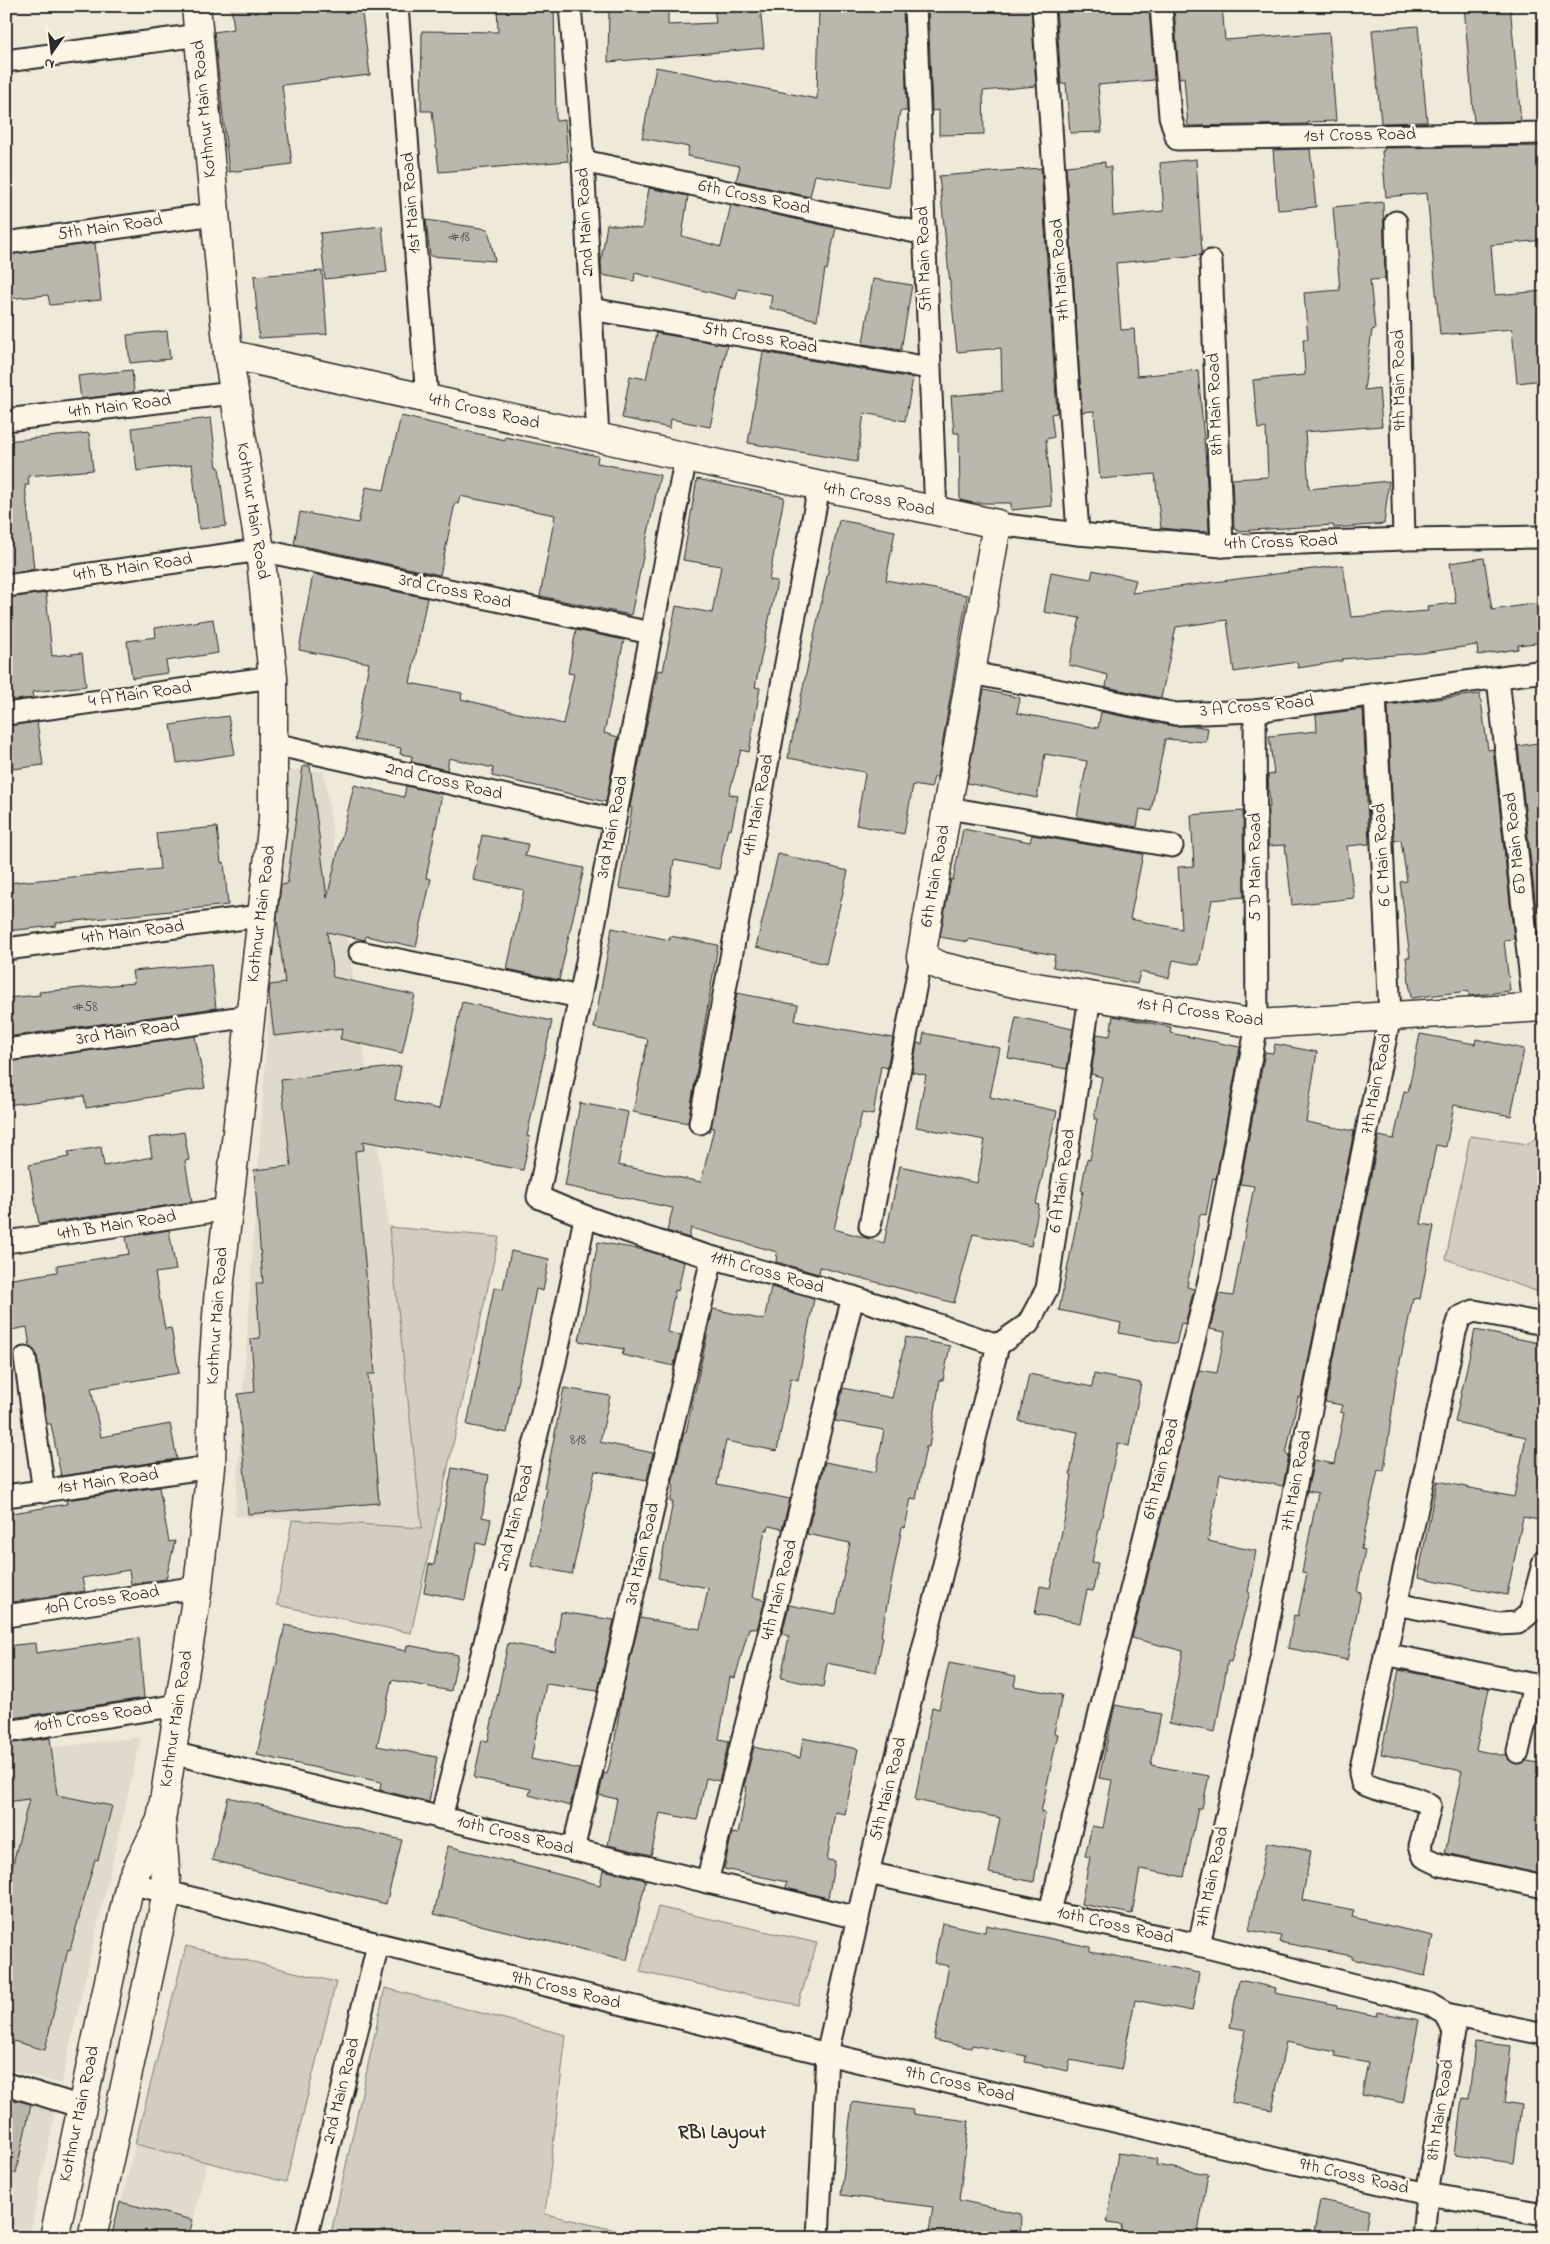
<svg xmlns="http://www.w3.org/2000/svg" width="1550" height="2244" viewBox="0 0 1550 2244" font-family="'Indie Flower',sans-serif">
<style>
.built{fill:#e0dacc}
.green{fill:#d2cdc0;stroke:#7e7c76}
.building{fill:#bcb7ac;stroke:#2b2b2b}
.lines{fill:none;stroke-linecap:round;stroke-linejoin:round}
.street-casing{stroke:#2b2b2b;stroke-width:25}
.secondary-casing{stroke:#2b2b2b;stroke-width:31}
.street{stroke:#fcf5e5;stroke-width:21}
.secondary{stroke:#fcf5e5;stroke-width:28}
.labels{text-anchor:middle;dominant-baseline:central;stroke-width:4.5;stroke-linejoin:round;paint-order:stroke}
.number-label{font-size:15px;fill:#4f4e4b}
.street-label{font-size:18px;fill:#2b2b2b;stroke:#fcf5e5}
.neighbourhood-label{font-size:19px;font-weight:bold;fill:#2b2b2b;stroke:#fcf5e5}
</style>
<rect width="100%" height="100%" fill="#efe9da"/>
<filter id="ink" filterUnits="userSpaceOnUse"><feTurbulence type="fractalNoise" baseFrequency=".02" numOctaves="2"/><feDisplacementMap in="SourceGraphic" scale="10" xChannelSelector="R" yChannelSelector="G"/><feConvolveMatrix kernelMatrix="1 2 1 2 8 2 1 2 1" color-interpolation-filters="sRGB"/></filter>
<g filter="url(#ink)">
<g class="built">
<polygon points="290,770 324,771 389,1227 422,1528 235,1516 272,959"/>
<polygon points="141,1737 61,2084 6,2069 6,1876 13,1849 6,1816 6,1753"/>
<polygon points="6,2094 56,2108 29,2238 6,2238"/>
<polygon points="135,2144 207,2162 189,2238 113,2238"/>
</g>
<g class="green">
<polygon points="1544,1116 1544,1294 1446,1259 1470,1136 1528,1144 1541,1134"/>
<polygon points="389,1227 499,1237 411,1633 277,1605 292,1520 422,1528"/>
<polygon points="658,1907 817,1943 798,2005 640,1972"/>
<polygon points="186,1946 336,1982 286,2182 135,2144"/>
<polygon points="385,1988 566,2035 545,2214 650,2238 330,2238"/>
</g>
<g class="building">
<polygon points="231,6 361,6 370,75 282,85 292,164 229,172 214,32 234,29"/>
<polygon points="497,6 554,6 556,121 565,120 568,161 439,172 432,111 421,111 422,31 498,32"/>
<polygon points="714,6 760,6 764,48 608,62 609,7 668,9 668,25 716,23"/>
<polygon points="819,6 903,6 907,111 900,111 888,187 815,175 810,197 736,181 740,166 687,156 689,147 642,138 656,67 817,99"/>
<polygon points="928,6 1031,6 1036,86 983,91 984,134 939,135 939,110 932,111"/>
<polygon points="1056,6 1149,6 1154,80 1098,85 1102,132 1070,133 1066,83 1061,84"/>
<polygon points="1174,6 1222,6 1225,40 1329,32 1336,121 1308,122 1308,124 1188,126 1184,77 1179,78"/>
<polygon points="1464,6 1510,6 1521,121 1474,122"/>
<polygon points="1418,26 1427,122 1381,123 1372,30"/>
<polygon points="1544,146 1544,240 1491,245 1495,295 1544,291 1544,380 1517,383 1512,329 1440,335 1427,193 1386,197 1382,151 1384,151 1384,148"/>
<polygon points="1310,149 1316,207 1278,210 1273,150"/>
<polygon points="1196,159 1202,253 1200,255 1116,263 1121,330 1134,329 1137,376 1198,370 1206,464 1209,531 1201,532 1161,528 1155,474 1100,479 1094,411 1082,412 1066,166 1105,162 1105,167 1111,167 1113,216 1164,211 1160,163"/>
<polygon points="1041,168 1057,413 1051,414 1054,437 1046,439 1052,506 1011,510 1011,503 973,503 960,500 959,433 954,433 951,396 1002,391 1001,348 957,352 939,176"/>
<polygon points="649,188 688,196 682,236 721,247 731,205 836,228 827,270 825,269 817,320 770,308 772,295 738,289 736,299 635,273 634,281 602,275 601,262 607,224 642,229"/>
<polygon points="1383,202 1385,279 1370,280 1375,329 1372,330 1364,390 1379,388 1382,426 1305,432 1309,489 1389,481 1384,524 1334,528 1333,525 1237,531 1237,529 1234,529 1232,479 1268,477 1266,428 1258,429 1253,380 1305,375 1303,339 1308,339 1304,293 1340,290 1333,207"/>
<polygon points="426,220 488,229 495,261 430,256"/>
<polygon points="382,226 387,272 325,279 320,233"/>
<polygon points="95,243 101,300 50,305 48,295 6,299 6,255"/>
<polygon points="322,271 327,334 259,338 254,276"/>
<polygon points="873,279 912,285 901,350 863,344"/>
<polygon points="167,331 170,359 130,363 127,335"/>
<polygon points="656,333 727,345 710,427 671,419 670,428 622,418 630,376 646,379"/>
<polygon points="763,352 913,378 905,421 864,413 857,462 748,443"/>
<polygon points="132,370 134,392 81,399 78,376"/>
<polygon points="401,416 505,440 505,437 598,456 597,463 660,475 631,615 540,596 555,515 460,496 458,504 455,503 440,575 294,544 300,512 358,523 366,487 384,490"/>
<polygon points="211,418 217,467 219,467 226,526 199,529 192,464 137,471 132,428"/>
<polygon points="89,433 93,470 28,476 29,485 25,485 34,569 6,573 6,441"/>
<polygon points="697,479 784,497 769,580 777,581 755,687 760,688 749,752 741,750 729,794 738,796 731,830 728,829 719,869 674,860 669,896 619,888 632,808 630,807 643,742 658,670 663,671 676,606 712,613 721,566 683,560"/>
<polygon points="839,520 895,531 886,580 967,595 937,777 934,777 931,788 913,785 904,834 856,825 865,775 864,772 788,758"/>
<polygon points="1484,558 1492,610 1544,602 1544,642 1518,645 1518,649 1478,655 1477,645 1422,653 1342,659 1342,661 1298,668 1297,662 1234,672 1227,620 1176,627 1161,698 1106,687 1108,675 1069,665 1080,618 1044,612 1051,572 1091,579 1093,570 1136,580 1132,593 1343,565 1351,617 1428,611 1427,606 1456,603 1450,563"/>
<polygon points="313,574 427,598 410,683 462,693 461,699 563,724 574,674 568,673 576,630 624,640 604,733 618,737 606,802 492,776 493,768 449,758 447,770 411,762 412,756 400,754 401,748 355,740 369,663 299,650"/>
<polygon points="46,593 52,656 82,653 86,686 32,692 33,698 6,701 6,598"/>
<polygon points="213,619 218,653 166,661 168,673 132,678 127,641 156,637 155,628"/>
<polygon points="984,690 1020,698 1017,713 1098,728 1101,712 1174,726 1196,726 1208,728 1206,742 1165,739 1151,811 1140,809 1137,827 1077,817 1087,761 1045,754 1037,798 967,783"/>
<polygon points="1480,694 1488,750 1493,749 1514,939 1504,940 1510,991 1469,996 1468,991 1411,998 1406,957 1410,957 1400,882 1407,881 1401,840 1394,841 1388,705"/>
<polygon points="1363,709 1369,844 1347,846 1354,898 1292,905 1285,845 1268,846 1268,807 1270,807 1268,775 1274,774 1269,736 1317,731 1316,715"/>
<polygon points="228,716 235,754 177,763 171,725"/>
<polygon points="37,722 43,765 13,769 6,726"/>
<polygon points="1544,742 1544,935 1539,936 1518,746"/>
<polygon points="303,766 310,766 327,898 354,785 404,797 406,786 442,794 426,878 431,879 416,947 366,936 365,940 327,932 333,977 415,995 402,1053 340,1039 343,1028 274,1036 269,994 270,985 285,983 277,920 281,885 287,884"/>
<polygon points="1243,811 1244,897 1212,900 1199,965 1173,960 1169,978 1140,972 1137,984 1053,967 1055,955 969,939 968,942 940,937 951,879 953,880 963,829 1030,842 1032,835 1143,854 1130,919 1182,929 1178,867 1194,866 1191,815"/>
<polygon points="217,827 221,863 224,862 228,905 56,923 56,926 6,931 6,883 160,869 156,833"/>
<polygon points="482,835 528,844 525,856 584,868 559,980 507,969 524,890 473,880"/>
<polygon points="778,854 848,871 826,964 756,947"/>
<polygon points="612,928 670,940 670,936 718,945 688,1123 633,1112 648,1039 594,1028"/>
<polygon points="211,964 216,1008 6,1037 6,998 40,995 39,992 134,983 132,971"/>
<polygon points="737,993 798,1005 795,1021 893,1038 887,1068 881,1066 873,1115 862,1113 834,1229 884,1243 900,1166 977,1183 985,1140 916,1127 926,1075 912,1072 917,1043 922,1044 924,1033 1000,1048 990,1097 1057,1111 1036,1204 1039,1205 1031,1246 973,1234 954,1303 820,1267 819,1274 776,1262 777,1252 691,1228 689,1238 667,1231 673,1208 565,1186 580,1103 628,1112 618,1165 701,1182 714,1128 711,1127"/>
<polygon points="462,1002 552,1021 527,1136 530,1137 523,1170 363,1141 364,1150 355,1151 375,1374 368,1374 379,1503 248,1514 238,1394 255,1392 251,1339 260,1338 256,1283 263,1283 254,1170 291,1166 281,1080 401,1066 395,1100 439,1109"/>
<polygon points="1113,1016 1171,1027 1170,1033 1240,1047 1216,1179 1213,1178 1206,1215 1200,1214 1193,1255 1187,1287 1194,1289 1185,1324 1181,1323 1176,1344 1119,1333 1121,1323 1059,1310 1083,1191 1081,1190 1087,1159 1090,1160 1097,1119 1094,1119 1102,1077 1091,1074 1097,1034 1110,1036"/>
<polygon points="1016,1017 1073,1029 1067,1069 1008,1058"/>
<polygon points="1420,1034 1475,1044 1476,1039 1524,1049 1511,1116 1454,1105 1446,1147 1436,1145 1421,1224 1434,1226 1420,1299 1413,1298 1396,1381 1384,1471 1378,1470 1361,1549 1365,1550 1357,1592 1361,1593 1347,1660 1288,1648 1294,1615 1298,1616 1307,1573 1302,1572 1318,1493 1307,1491 1314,1460 1334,1464 1344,1413 1340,1412 1342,1405 1325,1402 1379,1136 1394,1139 1404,1091 1408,1092"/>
<polygon points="195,1036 205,1088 86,1108 84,1096 6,1105 6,1062"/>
<polygon points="1275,1044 1317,1052 1306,1122 1354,1131 1301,1397 1298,1397 1286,1454 1289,1455 1283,1486 1220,1474 1208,1541 1256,1551 1248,1592 1250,1592 1231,1662 1228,1661 1215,1732 1169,1723 1183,1651 1132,1638 1199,1370 1217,1373 1225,1332 1210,1329 1219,1294 1233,1296 1254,1186 1240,1184 1265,1052 1273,1053"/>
<polygon points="184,1132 189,1160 185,1161 192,1202 39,1224 29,1165 69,1157 68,1152 101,1147 104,1166 152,1157 149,1138"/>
<polygon points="169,1230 176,1270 155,1273 165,1329 171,1328 179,1373 91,1388 101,1437 170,1424 177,1459 61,1476 51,1424 47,1424 37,1356 30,1347 27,1327 6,1331 6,1280 57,1272 57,1265 129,1254 126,1237"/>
<polygon points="598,1242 644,1250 684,1262 678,1291 675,1290 667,1332 681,1335 674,1366 622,1355 624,1349 579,1341"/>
<polygon points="511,1251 549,1259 543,1291 536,1289 507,1433 467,1425 494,1288 503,1289"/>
<polygon points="771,1287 814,1299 798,1380 791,1378 777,1451 726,1441 717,1484 790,1499 782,1529 769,1526 768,1530 765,1530 752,1597 765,1600 757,1629 749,1628 735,1678 730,1677 719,1739 729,1741 719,1781 706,1778 697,1820 660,1813 651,1855 608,1845 617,1799 599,1795 604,1773 607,1774 613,1751 622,1694 640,1618 700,1629 708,1588 658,1578 673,1502 670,1502 674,1486 672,1485 684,1432 686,1432 713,1309 764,1320"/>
<polygon points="1475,1330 1544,1344 1542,1401 1544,1401 1544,1521 1523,1517 1507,1595 1418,1577 1437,1481 1514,1497 1526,1437 1455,1422"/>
<polygon points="906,1337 950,1346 943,1380 940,1380 929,1447 926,1447 916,1499 911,1498 905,1528 902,1527 881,1636 883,1637 876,1673 827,1663 823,1687 781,1678 789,1636 782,1634 789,1605 836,1614 850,1543 807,1534 825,1462 876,1472 884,1430 835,1421 843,1388 892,1398"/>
<polygon points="1029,1374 1092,1387 1094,1374 1141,1383 1129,1446 1118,1443 1092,1562 1098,1563 1093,1591 1087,1590 1080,1623 1035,1614 1040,1586 1050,1588 1066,1512 1072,1475 1070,1474 1078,1432 1019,1421"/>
<polygon points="564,1388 610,1396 600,1442 653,1453 647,1480 595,1471 572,1574 531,1566 547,1489 544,1488"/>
<polygon points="452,1468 489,1475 482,1517 491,1519 486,1545 476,1543 465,1600 424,1592 429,1564 434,1565"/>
<polygon points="159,1487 169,1542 175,1541 166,1579 131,1584 129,1570 82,1578 85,1591 6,1603 6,1514 67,1504 66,1500"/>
<polygon points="561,1612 614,1620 598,1691 546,1684 531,1759 579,1769 570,1806 529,1795 531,1789 474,1778 482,1740 488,1741 508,1643 555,1652"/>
<polygon points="285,1625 406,1651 407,1645 458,1655 451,1691 392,1680 377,1746 437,1757 429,1802 380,1790 381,1782 257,1755"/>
<polygon points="139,1638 144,1698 6,1719 6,1646 35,1643 36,1653"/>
<polygon points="949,1663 1016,1676 1014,1686 1062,1695 1054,1733 1058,1734 1041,1812 1045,1813 1034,1882 989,1873 1000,1818 915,1800 932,1707 939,1709"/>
<polygon points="1399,1670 1489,1688 1476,1750 1506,1756 1516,1764 1527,1761 1544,1764 1544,1861 1541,1874 1445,1853 1462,1771 1381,1754"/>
<polygon points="1115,1705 1161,1714 1151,1765 1209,1776 1202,1808 1198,1808 1184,1877 1140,1869 1132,1914 1081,1904 1090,1857 1085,1856 1092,1826 1103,1828 1112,1780 1099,1778"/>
<polygon points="50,1738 57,1795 112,1806 98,1860 95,1859 70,1950 68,1949 45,2050 6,2039 6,1866 12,1868 29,1799 6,1802 6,1744"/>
<polygon points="803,1738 858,1749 845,1814 835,1812 827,1860 835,1861 828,1898 786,1888 787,1882 724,1869 732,1833 738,1834 747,1787 744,1786 754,1747 800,1758"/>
<polygon points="228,1797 402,1840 386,1904 212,1860"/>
<polygon points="1267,1842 1311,1851 1302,1900 1354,1910 1352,1917 1433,1936 1425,1976 1352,1959 1352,1956 1279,1942 1281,1936 1249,1930"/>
<polygon points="448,1846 600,1885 603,1870 646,1880 627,1960 434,1914"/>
<polygon points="942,1923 985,1932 986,1925 1090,1947 1090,1951 1199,1973 1192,2011 1135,2000 1121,2070 1070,2060 1068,2071 1025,2062 1026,2056 972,2045 971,2048 934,2040 949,1966 934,1963"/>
<polygon points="1239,1980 1276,1988 1275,1993 1337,2005 1337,2008 1377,2016 1378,2012 1419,2020 1403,2103 1362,2094 1368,2063 1335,2056 1336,2052 1286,2042 1272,2110 1231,2102 1246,2030 1230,2027"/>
<polygon points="1475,2042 1511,2046 1504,2103 1521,2106 1514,2163 1455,2155 1462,2098 1469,2099"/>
<polygon points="6,2098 31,2104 16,2173 6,2172"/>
<polygon points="852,2102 913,2110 912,2114 969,2121 959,2200 1021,2214 1020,2238 928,2238 933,2207 841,2195"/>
<polygon points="1118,2153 1157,2159 1156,2165 1208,2174 1197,2238 1118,2238 1122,2225 1107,2223"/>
<polygon points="1320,2200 1369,2210 1364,2238 1313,2238"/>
<polygon points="120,2202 193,2220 188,2238 111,2238"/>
</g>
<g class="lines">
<g class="street-casing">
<g id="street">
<polyline points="397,6 427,399"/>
<polyline points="570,6 583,161 598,438"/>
<polyline points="915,6 936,513"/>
<polyline points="1043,6 1078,534"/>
<polyline points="1161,6 1170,116 1177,139 1544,133"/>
<polyline points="6,61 199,35"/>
<polyline points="583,161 925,234"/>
<polyline points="1396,222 1404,539"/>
<polyline points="6,243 214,214"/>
<polyline points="1211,261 1222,546"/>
<polyline points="591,309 929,368"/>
<polyline points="6,420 233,393"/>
<path d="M686 457 580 997 538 1197C634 1240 737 1263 839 1293 892 1308 945 1328 998 1345"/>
<polyline points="997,524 1078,534 1222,546 1404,539 1544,537"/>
<polyline points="6,586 260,550 651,633"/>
<polyline points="972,673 1176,714 1255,711 1544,671"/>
<polyline points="1498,678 1534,1008"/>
<polyline points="6,714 273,677"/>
<polyline points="274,744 615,820"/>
<polyline points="948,808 1172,846"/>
<polyline points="6,949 260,916"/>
<polyline points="360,952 580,997"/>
<polyline points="6,1050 251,1016"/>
<polyline points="700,1123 819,487"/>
<polyline points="870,1226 921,957"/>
<polyline points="6,1242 228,1209"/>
<path d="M1544 1324 1474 1311 1460 1317 1455 1332 1360 1773 1362 1783C1384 1795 1410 1792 1430 1806L1420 1846 1424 1857 1441 1865 1544 1887"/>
<polyline points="998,1345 1028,1324 1047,1289 1090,996"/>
<polyline points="25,1358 44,1492"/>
<polyline points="6,1496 211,1467"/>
<polyline points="1396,1604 1499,1624 1518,1623 1530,1613 1544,1561"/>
<polyline points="6,1616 198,1587"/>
<polyline points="1385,1654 1544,1687"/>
<polyline points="6,1732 179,1705"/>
<polyline points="1518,1752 1534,1685"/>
<polyline points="172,1753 858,1918"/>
<polyline points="441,1818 555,1362 585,1218"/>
<polyline points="573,1850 712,1258"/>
<polyline points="868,1873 1199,1945 1429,2004 1446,2014 1544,2034"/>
<polyline points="707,1882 853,1297"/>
<polyline points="130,1883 827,2054 1427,2194 1544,2214"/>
<polyline points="1050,1911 1210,1277 1257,1024 1255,711"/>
<polyline points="1199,1945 1261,1658 1390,1016 1375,694"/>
<polyline points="6,2084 82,2107"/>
<polyline points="306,2238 378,1945"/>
<polyline points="818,2238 827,2054 868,1873 998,1345"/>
<polyline points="1423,2238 1427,2194 1454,2032 1446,2014"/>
</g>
</g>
<g class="secondary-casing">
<g id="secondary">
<polyline points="228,354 686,457 997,524 921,957 943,967 1024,985 1257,1024 1544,1007"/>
<polyline points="54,2238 130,1883 161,1820"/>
<polyline points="92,2238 167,1893 161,1820 198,1587 211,1467 213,1371 219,1289 273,820 273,677 260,550 228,354 196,6"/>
</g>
</g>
<use href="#street" class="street"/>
<use href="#secondary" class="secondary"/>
</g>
</g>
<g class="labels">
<g class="number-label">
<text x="459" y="237">#18</text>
<text x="85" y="1007">#58</text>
<text x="578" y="1440">818</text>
</g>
<g class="street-label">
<text transform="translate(205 109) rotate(-95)">Kothnur Main Road</text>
<text transform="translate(1360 136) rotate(-1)">1st Cross Road</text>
<text transform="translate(754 198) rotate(12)">6th Cross Road</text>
<text transform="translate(412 203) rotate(-94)">1st Main Road</text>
<text transform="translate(586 222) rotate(-93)">2nd Main Road</text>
<text transform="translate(110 228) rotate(-8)">5th Main Road</text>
<text transform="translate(925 259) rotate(-92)">5th Main Road</text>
<text transform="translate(1061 270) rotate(-94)">7th Main Road</text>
<text transform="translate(760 339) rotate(10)">5th Cross Road</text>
<text transform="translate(1400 380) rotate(-91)">9th Main Road</text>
<text transform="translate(1216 404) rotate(-92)">8th Main Road</text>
<text transform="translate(120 407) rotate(-7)">4th Main Road</text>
<text transform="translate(484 412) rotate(13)">4th Cross Road</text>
<text transform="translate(879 500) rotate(12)">4th Cross Road</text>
<text transform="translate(252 511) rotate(81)">Kothnur Main Road</text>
<text transform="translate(1281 543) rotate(-2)">4th Cross Road</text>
<text transform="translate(133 568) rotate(-8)">4th B Main Road</text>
<text transform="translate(455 592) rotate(12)">3rd Cross Road</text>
<text transform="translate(140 695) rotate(-8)">4 A Main Road</text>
<text transform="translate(1257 707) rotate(-5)">3 A Cross Road</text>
<text transform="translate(444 782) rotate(13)">2nd Cross Road</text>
<text transform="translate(759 805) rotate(-79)">4th Main Road</text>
<text transform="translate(613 827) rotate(-79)">3rd Main Road</text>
<text transform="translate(1516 843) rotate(-96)">6D Main Road</text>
<text transform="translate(1383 855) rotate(-93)">6 C Main Road</text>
<text transform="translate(1256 867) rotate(-90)">5 D Main Road</text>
<text transform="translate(936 876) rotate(-80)">6th Main Road</text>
<text transform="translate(262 914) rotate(-83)">Kothnur Main Road</text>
<text transform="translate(133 933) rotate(-7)">4th Main Road</text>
<text transform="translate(1200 1013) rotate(8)">1st A Cross Road</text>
<text transform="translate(128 1033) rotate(-8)">3rd Main Road</text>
<text transform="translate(1377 1084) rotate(-79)">7th Main Road</text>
<text transform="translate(1063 1181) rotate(-82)">6 A Main Road</text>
<text transform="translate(117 1226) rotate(-9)">4th B Main Road</text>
<text transform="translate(767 1273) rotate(16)">11th Cross Road</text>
<text transform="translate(218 1316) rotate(-86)">Kothnur Main Road</text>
<text transform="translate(1162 1469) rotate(-76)">6th Main Road</text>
<text transform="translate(1297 1481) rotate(-79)">7th Main Road</text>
<text transform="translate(108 1482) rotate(-8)">1st Main Road</text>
<text transform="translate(516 1518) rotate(-76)">2nd Main Road</text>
<text transform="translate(643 1554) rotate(-77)">3rd Main Road</text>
<text transform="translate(780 1590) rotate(-76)">4th Main Road</text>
<text transform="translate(102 1601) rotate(-9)">10A Cross Road</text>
<text transform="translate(93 1718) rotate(-9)">10th Cross Road</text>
<text transform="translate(177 1719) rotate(-81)">Kothnur Main Road</text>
<text transform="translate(889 1789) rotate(-76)">5th Main Road</text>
<text transform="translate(515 1836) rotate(14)">10th Cross Road</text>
<text transform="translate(1213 1877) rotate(-78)">7th Main Road</text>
<text transform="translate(1115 1926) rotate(13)">10th Cross Road</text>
<text transform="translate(566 1991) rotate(14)">9th Cross Road</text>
<text transform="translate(960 2085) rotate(13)">9th Cross Road</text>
<text transform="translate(342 2091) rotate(-76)">2nd Main Road</text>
<text transform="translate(1441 2110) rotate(-81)">8th Main Road</text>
<text transform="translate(80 2114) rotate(-78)">Kothnur Main Road</text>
<text transform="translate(1354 2177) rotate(13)">9th Cross Road</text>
</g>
<g class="neighbourhood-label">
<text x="722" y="2133">RBI Layout</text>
</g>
</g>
<rect width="1550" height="2244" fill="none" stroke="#fcf5e5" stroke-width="25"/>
<rect x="12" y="12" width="1525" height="2219" fill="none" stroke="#2b2b2b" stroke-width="2" filter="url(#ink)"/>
<g transform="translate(52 52) rotate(194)" stroke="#fcf5e5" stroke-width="4" paint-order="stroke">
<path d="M0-4L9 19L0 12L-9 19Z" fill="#2b2b2b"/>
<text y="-8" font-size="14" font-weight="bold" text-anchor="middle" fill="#2b2b2b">N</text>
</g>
</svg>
